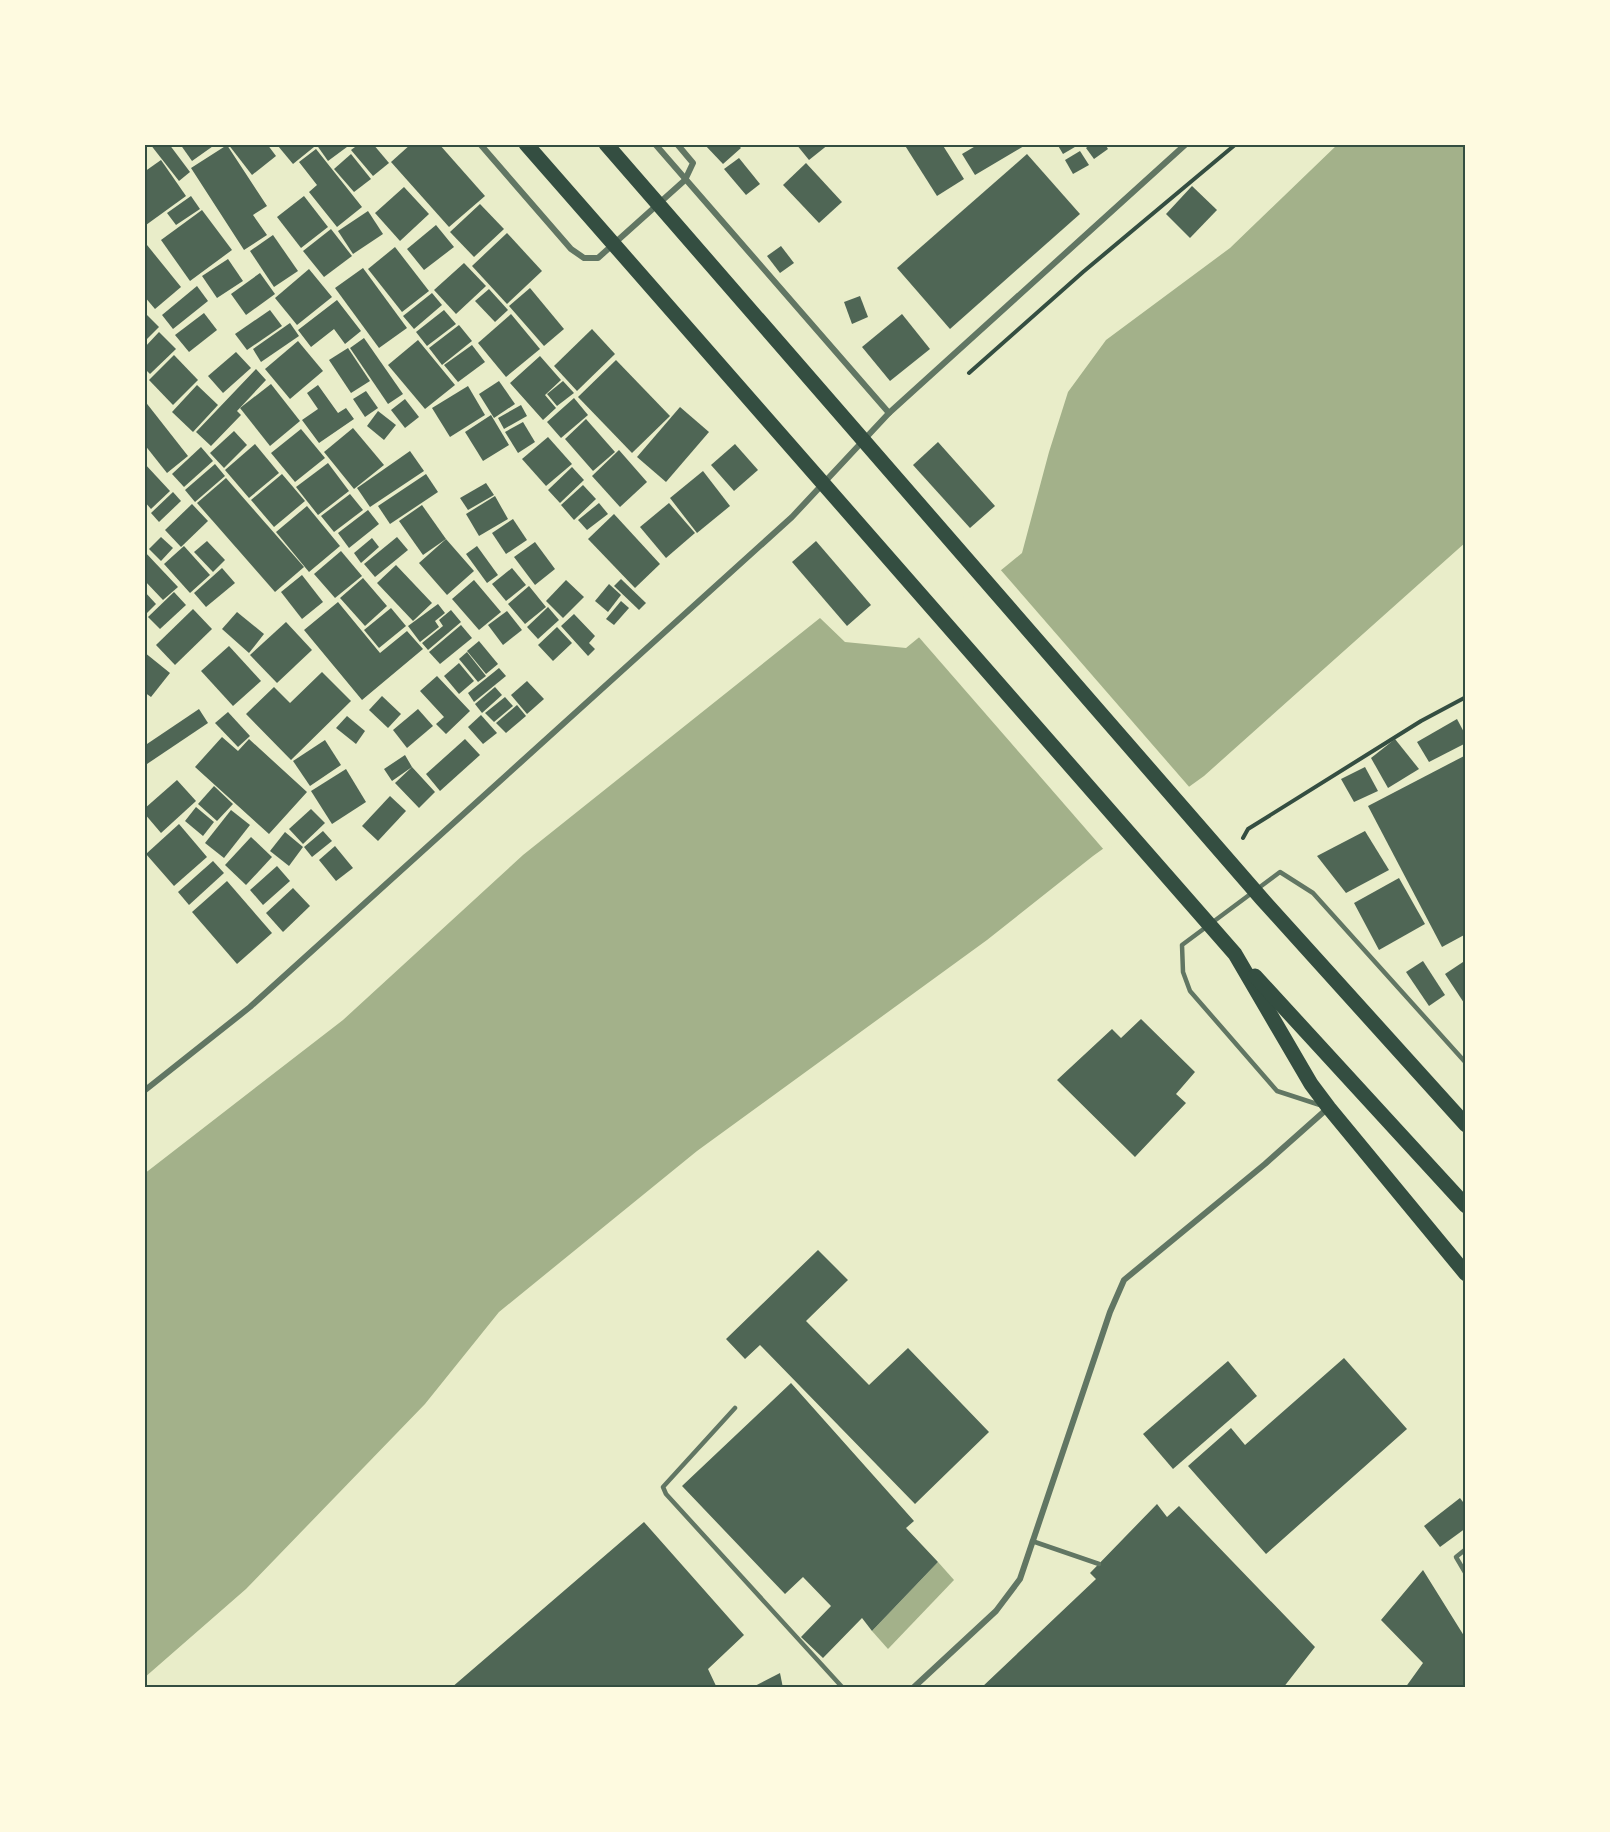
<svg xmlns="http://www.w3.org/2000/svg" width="1610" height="1832" viewBox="0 0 1610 1832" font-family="Roboto,sans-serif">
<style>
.water{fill:#a3b18a}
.pier{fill:#e9edc9}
.building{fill:#4f6655}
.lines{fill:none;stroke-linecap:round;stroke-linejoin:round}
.path{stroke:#344e41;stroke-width:4}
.service{stroke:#617663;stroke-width:4.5}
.minor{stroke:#617663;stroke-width:6}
.primary{stroke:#344e41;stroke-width:15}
.neatline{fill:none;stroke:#344e41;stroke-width:2}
</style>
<rect width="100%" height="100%" fill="#e9edc9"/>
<g class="water">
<polygon points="1338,144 1466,144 1466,542 1204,776 1093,856 987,940 697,1151 499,1312 425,1404 246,1589 144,1678 144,1174 343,1020 523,855 820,618 845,642 906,648 1022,553 1049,452 1068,392 1106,340 1230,248"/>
<polygon points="938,1562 954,1580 888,1649 872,1631"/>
</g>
<polygon class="pier" points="999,568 1191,789 1105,851 917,635"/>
<g class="building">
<polygon points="150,144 169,144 190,172 179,181"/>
<polygon points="180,144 216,144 192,161"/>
<polygon points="228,144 267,144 276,156 252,175"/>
<polygon points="280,144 311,144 314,147 293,164 278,146"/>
<polygon points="316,144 351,144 328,161"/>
<polygon points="359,144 373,144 389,163 373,176 351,150"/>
<polygon points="411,144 439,144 485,196 449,227 391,162"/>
<polygon points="704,144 737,144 741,148 723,164"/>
<polygon points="796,144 829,144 809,160"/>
<polygon points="904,144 942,144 964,179 937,196"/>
<polygon points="979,144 1022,144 1024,146 975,175 962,154"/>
<polygon points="1057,144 1080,144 1063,154"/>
<polygon points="1091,144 1105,144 1108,149 1094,159 1086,148"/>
<polygon points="227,145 267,206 253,215 267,235 244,250 191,168"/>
<polygon points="316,149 362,207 337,227 309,192 317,185 299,162"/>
<polygon points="1080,151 1089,165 1073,174 1065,160"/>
<polygon points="351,154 371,179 354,192 334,169"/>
<polygon points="1027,154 1080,214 950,329 897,268"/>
<polygon points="739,158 760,184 746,195 724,169"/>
<polygon points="161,160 186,196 146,225 144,221 144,172"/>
<polygon points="806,163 842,202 819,223 783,185"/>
<polygon points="1192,186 1217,210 1190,238 1166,214"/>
<polygon points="404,187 429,214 400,241 375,213"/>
<polygon points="191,196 200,209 176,225 167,213"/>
<polygon points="304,196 328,227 301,248 277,217"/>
<polygon points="480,204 504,229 474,257 450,232"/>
<polygon points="202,210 232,250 190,281 161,240"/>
<polygon points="368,211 383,234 353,254 338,231"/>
<polygon points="436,225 454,247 424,270 407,249"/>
<polygon points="331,229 352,256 324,277 303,251"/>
<polygon points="507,233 542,271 507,304 472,266"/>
<polygon points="273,235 298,271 274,287 250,251"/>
<polygon points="147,245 181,287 155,309 144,296 144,248"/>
<polygon points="781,246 794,263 780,273 767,256"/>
<polygon points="395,247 429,291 402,312 368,269"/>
<polygon points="228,259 243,281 217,298 202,276"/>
<polygon points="464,263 486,286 456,314 434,290"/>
<polygon points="363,268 407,328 379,348 335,288"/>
<polygon points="309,269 332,297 297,325 275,298"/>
<polygon points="260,273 275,294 246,315 231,294"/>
<polygon points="197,286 208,301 173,329 162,315"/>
<polygon points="530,288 564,329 544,346 509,306"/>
<polygon points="489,289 508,310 495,322 475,301"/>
<polygon points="432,293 442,305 414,329 403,316"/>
<polygon points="860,296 868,317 852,324 844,302"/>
<polygon points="337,300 361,331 345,344 334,329 311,347 298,330"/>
<polygon points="270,310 282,326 247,350 235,334"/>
<polygon points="444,310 456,324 427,346 416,332"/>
<polygon points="144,312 159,327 144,342"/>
<polygon points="204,313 217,330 189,352 175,335"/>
<polygon points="511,314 540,349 506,377 478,343"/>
<polygon points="902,314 930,349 890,381 862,347"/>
<polygon points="290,323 299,336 261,362 253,349"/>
<polygon points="459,325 472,341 442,365 429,348"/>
<polygon points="592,329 615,354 577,391 554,366"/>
<polygon points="159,332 176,349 150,374 144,368 144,348"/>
<polygon points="364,338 403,394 388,404 350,348"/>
<polygon points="418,340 455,385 425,409 388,365"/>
<polygon points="298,341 323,371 290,399 265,369"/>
<polygon points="472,345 485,362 458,382 444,365"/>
<polygon points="348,348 370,381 351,393 329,360"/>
<polygon points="236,352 251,368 223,393 208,376"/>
<polygon points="174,355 198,380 173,405 149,380"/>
<polygon points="540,356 561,380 545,395 556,408 543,420 510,383"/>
<polygon points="616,360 670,416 632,453 578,397"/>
<polygon points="256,369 266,380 237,411 241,415 211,446 196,432"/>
<polygon points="499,381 515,404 494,418 479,394"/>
<polygon points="563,381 574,393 557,406 547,394"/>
<polygon points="271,384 300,421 270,446 240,408"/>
<polygon points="197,385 218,405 193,432 172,412"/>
<polygon points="318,385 338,413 346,408 354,419 319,443 302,420 318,409 307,393"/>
<polygon points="468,386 485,415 450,437 432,408"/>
<polygon points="366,391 378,408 365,417 353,399"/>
<polygon points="574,398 588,415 561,438 547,422"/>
<polygon points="405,399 419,417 405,428 391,410"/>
<polygon points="144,400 188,456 167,473 144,444"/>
<polygon points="521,405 527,416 504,429 498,418"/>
<polygon points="680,407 709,432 666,482 637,457"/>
<polygon points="378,411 396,425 384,440 367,426"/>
<polygon points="491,415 509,445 483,461 465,432"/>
<polygon points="586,419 615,452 593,471 565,439"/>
<polygon points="523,422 535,442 518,453 505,432"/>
<polygon points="353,428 384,465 354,489 324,452"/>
<polygon points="301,429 325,458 295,482 271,453"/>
<polygon points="234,431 247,445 224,468 210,453"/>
<polygon points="548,437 572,464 546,486 522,459"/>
<polygon points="938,442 995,506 970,528 913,465"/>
<polygon points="255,444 279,473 249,498 225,470"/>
<polygon points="735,444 758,470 734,491 711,465"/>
<polygon points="201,447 213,461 184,487 172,474"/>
<polygon points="619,450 647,482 620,507 592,476"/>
<polygon points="410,451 424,471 370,507 357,488"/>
<polygon points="144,463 170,491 151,509 144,501"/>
<polygon points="328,463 349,491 318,515 296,487"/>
<polygon points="215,464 225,476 195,502 185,490"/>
<polygon points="572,467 584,480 560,503 548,490"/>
<polygon points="703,471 730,506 697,533 670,498"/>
<polygon points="282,474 305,501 274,527 251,500"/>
<polygon points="426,474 438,492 390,524 378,506"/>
<polygon points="226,478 304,567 275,592 197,503"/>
<polygon points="486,483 494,495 468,510 460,498"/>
<polygon points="583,485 596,499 574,520 561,505"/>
<polygon points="173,492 181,501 159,522 151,513"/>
<polygon points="350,494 363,510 334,532 321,516"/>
<polygon points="495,496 508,519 479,536 466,514"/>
<polygon points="599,503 608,514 587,530 578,520"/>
<polygon points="669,503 695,533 666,558 640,527"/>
<polygon points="192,504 208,521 181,547 165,530"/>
<polygon points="422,505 446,539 423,555 399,521"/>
<polygon points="307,506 340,546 309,572 276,532"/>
<polygon points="368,510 379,524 349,548 338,533"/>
<polygon points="614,514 660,564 635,588 588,539"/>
<polygon points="513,519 527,540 506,554 492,533"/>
<polygon points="161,537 173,548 161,561 149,549"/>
<polygon points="397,537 408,550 375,577 364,564"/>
<polygon points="372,538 379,547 361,563 354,553"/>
<polygon points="446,539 474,571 447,595 419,563"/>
<polygon points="207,541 225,560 213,572 194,552"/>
<polygon points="816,541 871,605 847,626 792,562"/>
<polygon points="535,542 555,569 535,585 514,557"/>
<polygon points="184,546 210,575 190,593 164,564"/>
<polygon points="477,546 498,575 487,583 466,554"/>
<polygon points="144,551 178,587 163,600 144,580"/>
<polygon points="341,551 362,576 335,598 314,574"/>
<polygon points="396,565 432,603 413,621 377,583"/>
<polygon points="222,568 235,583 206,607 194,593"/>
<polygon points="512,568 526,585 506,601 492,584"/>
<polygon points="302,575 323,602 302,619 281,592"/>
<polygon points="363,578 387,606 365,626 340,598"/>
<polygon points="621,579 646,603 639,610 614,586"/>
<polygon points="474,580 501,612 479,630 452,599"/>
<polygon points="566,580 584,597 563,618 546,601"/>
<polygon points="609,584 621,595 608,612 595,601"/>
<polygon points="529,586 546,607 525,624 508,604"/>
<polygon points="144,591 156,604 146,614 144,611"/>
<polygon points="174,592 186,605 160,629 148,617"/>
<polygon points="621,601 629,608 614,625 606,619"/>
<polygon points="338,602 380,653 407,631 423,649 362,700 304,630"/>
<polygon points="438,604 445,613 435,621 439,627 420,642 408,626"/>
<polygon points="548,607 559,620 538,639 527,627"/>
<polygon points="391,608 406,626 379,648 364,630"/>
<polygon points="193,609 212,629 175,665 156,645"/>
<polygon points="451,610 461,622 428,650 422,643 443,626 439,620"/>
<polygon points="507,611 522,630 503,645 488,625"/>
<polygon points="237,612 264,634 249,653 222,629"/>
<polygon points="574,614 595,636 589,643 595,649 588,656 561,626"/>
<polygon points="286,622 312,650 277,683 250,655"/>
<polygon points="461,625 472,638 440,664 429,652"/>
<polygon points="557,627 572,643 553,661 538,645"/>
<polygon points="479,641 498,664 486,674 467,651"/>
<polygon points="229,646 261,681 233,706 201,671"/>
<polygon points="144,652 170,673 151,697 144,692"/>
<polygon points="467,652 486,676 478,682 459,659"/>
<polygon points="459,663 474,681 459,694 444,676"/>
<polygon points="499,668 506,676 474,702 468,693"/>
<polygon points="322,672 351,701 291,760 246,714 274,687 290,703"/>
<polygon points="437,676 470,711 446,734 436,724 444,717 420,691"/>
<polygon points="527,681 544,699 527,714 511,695"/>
<polygon points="495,687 502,695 482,713 475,704"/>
<polygon points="382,696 401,714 388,728 369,710"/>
<polygon points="505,697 513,706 494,722 485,713"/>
<polygon points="517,705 526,716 506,733 496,723"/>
<polygon points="199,709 208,723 144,766 144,746"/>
<polygon points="418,709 433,726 407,748 393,730"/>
<polygon points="228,712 250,736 238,747 215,723"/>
<polygon points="481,715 497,733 483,744 468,727"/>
<polygon points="347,716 365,731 356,744 336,728"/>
<polygon points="1457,719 1466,736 1466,743 1429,762 1417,742"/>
<polygon points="222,737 238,751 249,739 307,792 269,834 195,767"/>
<polygon points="465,739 480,755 440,791 426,774"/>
<polygon points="1395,739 1419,769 1388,788 1371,758"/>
<polygon points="325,740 341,765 310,786 293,761"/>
<polygon points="405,755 412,767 435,792 419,808 395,783 412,767 392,781 384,769"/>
<polygon points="1466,755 1466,934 1442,947 1368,806"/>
<polygon points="1365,767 1378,791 1354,802 1341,779"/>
<polygon points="346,769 366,802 332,824 311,791"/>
<polygon points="177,780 196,801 161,833 144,813 144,809"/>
<polygon points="214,786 233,804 217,821 198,804"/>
<polygon points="390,796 406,811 378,841 362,826"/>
<polygon points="196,807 214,822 203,836 185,821"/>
<polygon points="311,809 325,823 303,844 289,829"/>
<polygon points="231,810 250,825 224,858 205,843"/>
<polygon points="179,824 207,857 174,886 146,854"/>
<polygon points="323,831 332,841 312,857 304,847"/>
<polygon points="1365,831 1389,870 1346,893 1317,856"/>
<polygon points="285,832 303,847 289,866 270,851"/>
<polygon points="251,837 272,857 246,885 225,865"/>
<polygon points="335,846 353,868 336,881 319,860"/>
<polygon points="213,861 224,873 189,905 178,892"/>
<polygon points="277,866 290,881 263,905 250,890"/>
<polygon points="1399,878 1425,924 1379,950 1354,903"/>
<polygon points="227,881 272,933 237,964 192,912"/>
<polygon points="293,888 310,906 283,932 266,913"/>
<polygon points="1466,960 1466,1006 1445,974"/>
<polygon points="1423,961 1445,995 1429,1006 1406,972"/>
<polygon points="1141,1019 1195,1072 1176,1094 1186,1103 1135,1157 1057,1080 1112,1029 1121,1038"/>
<polygon points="818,1250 848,1280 806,1321 869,1385 908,1348 989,1432 915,1504 760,1345 745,1359 726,1339"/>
<polygon points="1344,1358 1407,1429 1266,1554 1188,1466 1231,1428 1245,1445"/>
<polygon points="1228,1361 1257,1396 1173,1469 1143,1434"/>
<polygon points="791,1383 914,1521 906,1528 938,1562 872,1631 862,1618 823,1658 801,1637 831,1606 803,1577 785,1594 682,1486"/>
<polygon points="1460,1498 1466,1506 1466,1528 1440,1547 1424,1526"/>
<polygon points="1157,1504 1167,1517 1179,1506 1315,1647 1283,1688 981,1688 1096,1579 1090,1573"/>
<polygon points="644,1522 744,1635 708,1669 717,1688 451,1688"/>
<polygon points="1423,1570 1466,1639 1466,1688 1405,1688 1423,1663 1381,1620"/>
<polygon points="780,1673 783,1688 751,1688"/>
</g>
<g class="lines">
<g class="path">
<polyline points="969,373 1083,272 1236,144"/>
<polyline points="1243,838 1248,829 1421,721 1466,697"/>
</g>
<g class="service">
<polyline points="1320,1105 1277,1091 1190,991 1183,972 1182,945 1280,872 1313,893 1466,1063"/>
<polyline points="735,1408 663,1487 666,1494 843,1688"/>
<polyline points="1032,1541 1099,1564"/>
<polyline points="1466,1549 1456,1557 1466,1574"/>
</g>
<g class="minor">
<polyline points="480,144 571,249 584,258 598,258 685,180 693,163 677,144"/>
<polyline points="655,144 889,413"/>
<polyline points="144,1091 250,1007 792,517 889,413 1186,144"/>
<polyline points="913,1688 996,1611 1020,1579 1110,1312 1124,1280 1265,1164 1328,1108"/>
</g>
<g class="primary">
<polyline points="526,144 1235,954 1311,1084 1329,1108 1466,1274"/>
<polyline points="606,144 1262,899 1466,1125"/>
<polyline points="1255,976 1466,1206"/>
</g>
</g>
<rect width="1610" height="1832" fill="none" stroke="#fefae0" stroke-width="291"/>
<rect x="146" y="146" width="1318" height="1540" class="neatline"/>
</svg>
